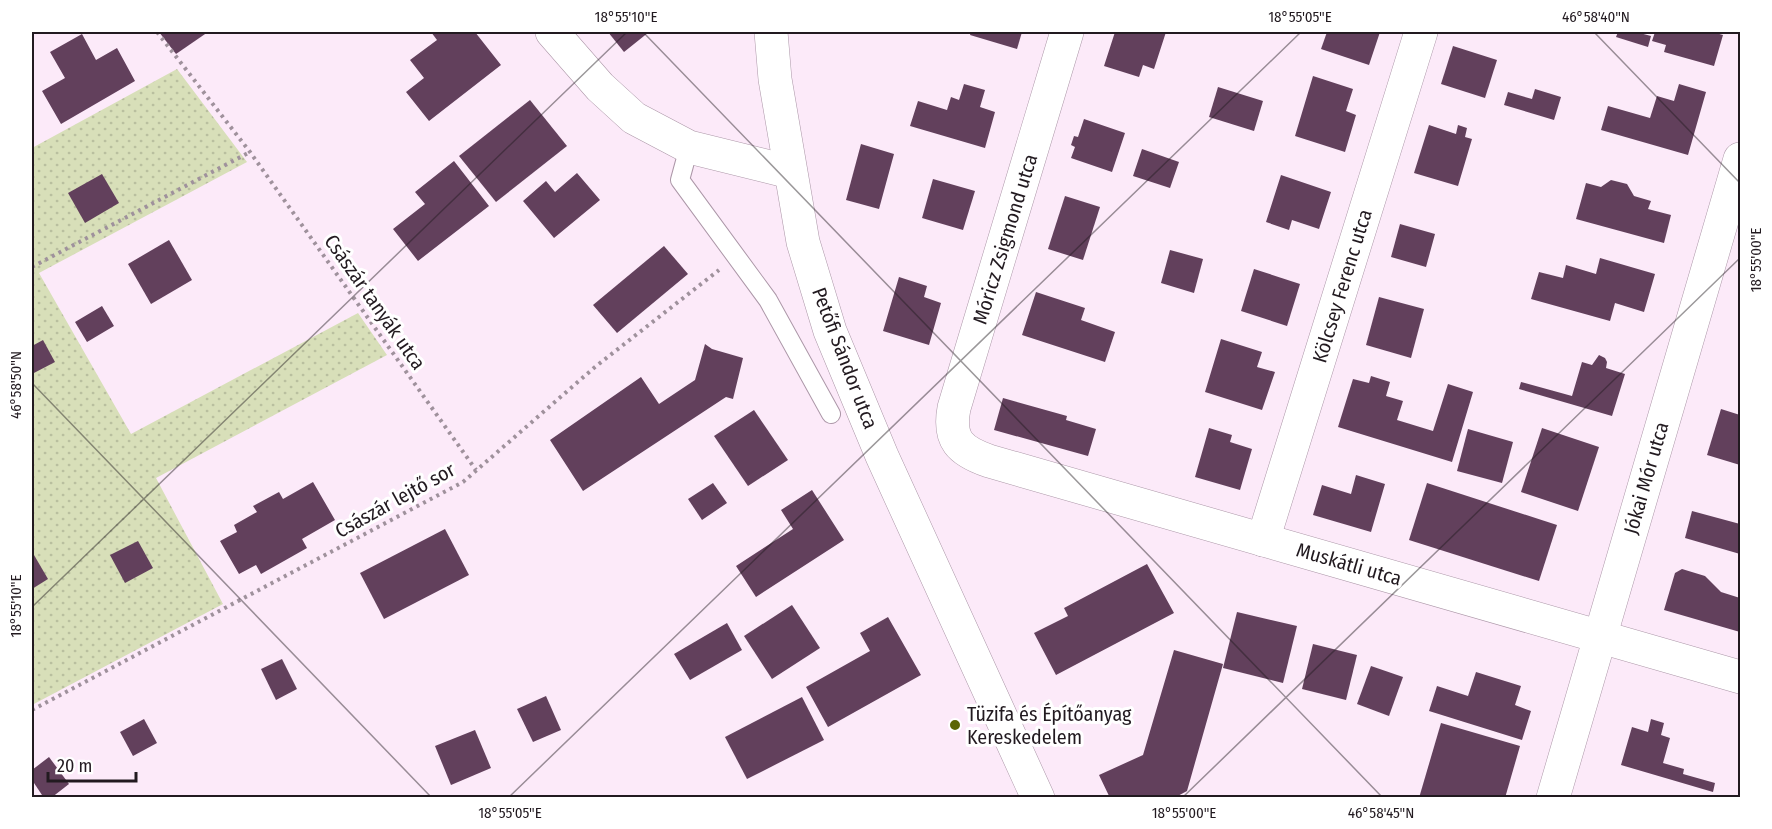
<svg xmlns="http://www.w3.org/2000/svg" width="1772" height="829" viewBox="0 0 1772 829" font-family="'Fira Sans Condensed',sans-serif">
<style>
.garden{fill:url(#garden-dots)}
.building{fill:#62405c}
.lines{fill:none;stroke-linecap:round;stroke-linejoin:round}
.lane-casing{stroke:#ac97a8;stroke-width:20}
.street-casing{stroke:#ac97a8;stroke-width:34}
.secondary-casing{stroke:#ac97a8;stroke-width:34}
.path{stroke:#9f919c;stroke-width:4;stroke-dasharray:3 4.5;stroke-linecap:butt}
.lane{stroke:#fff;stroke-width:18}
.street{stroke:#fff;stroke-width:33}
.secondary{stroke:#fff;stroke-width:33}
.ticks{fill:none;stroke:#221a20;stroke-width:1.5;stroke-opacity:0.45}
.poi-dot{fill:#5c6505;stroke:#fff;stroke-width:2}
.labels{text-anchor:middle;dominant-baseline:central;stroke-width:6;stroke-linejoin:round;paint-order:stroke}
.street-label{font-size:20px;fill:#221a20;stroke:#fff}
.poi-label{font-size:20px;fill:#221a20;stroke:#fff;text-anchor:start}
.neatline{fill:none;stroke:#221a20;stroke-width:2}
.ticks-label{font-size:15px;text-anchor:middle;fill:#221a20}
</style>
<defs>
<pattern id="garden-dots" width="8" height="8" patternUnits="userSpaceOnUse" patternTransform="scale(1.5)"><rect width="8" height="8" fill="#d8dfb9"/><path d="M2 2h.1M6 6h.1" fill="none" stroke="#b9bf9f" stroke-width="1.8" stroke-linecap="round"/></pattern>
</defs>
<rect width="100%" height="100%" fill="#fceaf9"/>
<polygon class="garden" points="177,69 247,162 39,273 131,434 358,313 387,355 156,478 223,604 32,705 32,148"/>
<g class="building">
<polygon points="159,32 208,32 176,54"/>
<polygon points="431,32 475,32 501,65 429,121 406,92 424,78 410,60 437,40"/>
<polygon points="608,32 649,32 624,52"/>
<polygon points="971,32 1022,32 1017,49 970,35"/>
<polygon points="1115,32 1166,32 1154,69 1143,65 1139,77 1104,66"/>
<polygon points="1327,32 1380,32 1369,65 1321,49"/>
<polygon points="1618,32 1636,32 1651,36 1648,47 1616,37"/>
<polygon points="1655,32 1712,32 1723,35 1714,66 1664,52 1666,45 1652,41"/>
<polygon points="82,34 96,60 117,48 135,81 61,124 42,91 65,78 50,52"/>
<polygon points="1453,46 1497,60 1485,98 1441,84"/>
<polygon points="1313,76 1353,89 1346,111 1356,115 1345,152 1295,136"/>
<polygon points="964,84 985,90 980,107 995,112 985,148 910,126 918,101 947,110 951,97 959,100"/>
<polygon points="1679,84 1706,92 1688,155 1601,130 1608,106 1650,118 1657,96 1674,101"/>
<polygon points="1218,87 1263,101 1254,131 1209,117"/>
<polygon points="1535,89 1561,97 1554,120 1504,105 1508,92 1532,99"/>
<polygon points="530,100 567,146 496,202 459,156"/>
<polygon points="1084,119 1125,133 1112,172 1071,158 1075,147 1071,145 1074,136 1078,137"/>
<polygon points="1429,125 1456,134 1458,125 1467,128 1465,137 1472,139 1458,186 1414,173"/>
<polygon points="861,144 894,154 879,209 846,200"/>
<polygon points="1142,149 1179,162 1170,188 1133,176"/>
<polygon points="454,161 489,206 418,261 393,229 425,204 415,192"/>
<polygon points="577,173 600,200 554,238 523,201 546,181 555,192"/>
<polygon points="102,174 119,203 85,223 68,193"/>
<polygon points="1281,175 1331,192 1319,229 1292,220 1289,230 1266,222"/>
<polygon points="933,179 975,191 963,230 922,218"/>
<polygon points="1611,180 1627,184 1634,196 1651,201 1648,209 1671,215 1664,243 1576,219 1586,183 1601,187"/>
<polygon points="1065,196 1100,207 1083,260 1048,249"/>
<polygon points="1400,224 1435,234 1426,267 1391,257"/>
<polygon points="169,240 192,280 151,304 128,264"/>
<polygon points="664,246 688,274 617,333 593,305"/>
<polygon points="1170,250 1203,259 1194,293 1161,283"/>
<polygon points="1600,258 1655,274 1644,312 1615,303 1610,321 1531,299 1539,272 1563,278 1566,265 1596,274"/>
<polygon points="1254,269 1300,284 1287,326 1241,311"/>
<polygon points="899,277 927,286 924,297 941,303 929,345 883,331"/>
<polygon points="1036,292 1085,308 1081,320 1115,332 1105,362 1022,335"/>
<polygon points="1379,297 1424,309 1411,358 1366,345"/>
<polygon points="102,306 114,326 87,342 75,322"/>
<polygon points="1221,339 1262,352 1257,367 1275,372 1262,410 1205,392"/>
<polygon points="43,340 55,362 32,374 32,346"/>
<polygon points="705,344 712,349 743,358 733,399 726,397 583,491 550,440 641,377 659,404 695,380"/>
<polygon points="1599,355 1605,358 1607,362 1606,368 1625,374 1612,416 1519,389 1521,382 1572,396 1582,362 1592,365"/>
<polygon points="1371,376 1390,382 1386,396 1403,401 1397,420 1433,431 1448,384 1473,392 1452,462 1338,427 1353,379 1369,383"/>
<polygon points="1003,398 1067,416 1066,420 1096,429 1088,456 994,430"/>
<polygon points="1721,409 1740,415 1740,465 1707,455"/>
<polygon points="754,410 788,460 748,486 714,436"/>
<polygon points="1209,428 1232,435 1230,442 1252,449 1240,490 1195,477"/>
<polygon points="1542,428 1599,447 1578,511 1521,492"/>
<polygon points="1468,429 1513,442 1502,483 1457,471"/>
<polygon points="1356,475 1385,484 1371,532 1313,515 1322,485 1351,494"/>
<polygon points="313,482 335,520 302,539 307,548 261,574 256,565 239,574 220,541 237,532 234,525 257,512 253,506 279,492 283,499"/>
<polygon points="713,483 727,503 702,520 688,499"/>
<polygon points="1427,483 1557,525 1539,581 1409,540"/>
<polygon points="812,490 844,540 756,597 736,566 793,529 781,510"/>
<polygon points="1692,511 1740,524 1740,554 1685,538"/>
<polygon points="445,529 469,575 384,619 360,573"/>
<polygon points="138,541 153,568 125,583 110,555"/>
<polygon points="34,555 48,579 32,589 32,557"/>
<polygon points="1147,564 1174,613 1056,675 1034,633 1068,616 1064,608"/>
<polygon points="1682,569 1705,576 1721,592 1740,598 1740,632 1664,610 1675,573"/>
<polygon points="792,605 820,648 772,679 744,636"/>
<polygon points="1237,612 1297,626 1283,683 1223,668"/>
<polygon points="888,617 921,675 828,727 806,687 870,651 860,633"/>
<polygon points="727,623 742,650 690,680 674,654"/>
<polygon points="1313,644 1357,655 1346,700 1302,689"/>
<polygon points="1174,650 1223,664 1187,791 1174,798 1110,798 1099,775 1143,755"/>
<polygon points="282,659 297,689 276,700 261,669"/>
<polygon points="1371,666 1403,677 1389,716 1357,704"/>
<polygon points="1476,672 1521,686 1515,705 1531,711 1522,740 1429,711 1437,686 1468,696"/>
<polygon points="546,696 561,730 533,742 517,709"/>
<polygon points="802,697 824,740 747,779 725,737"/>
<polygon points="144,719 157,743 133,756 120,732"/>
<polygon points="1651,719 1664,723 1661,735 1670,738 1663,763 1684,769 1683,774 1715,783 1713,792 1621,765 1632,727 1648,732"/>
<polygon points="1441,723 1520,746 1505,798 1419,798"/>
<polygon points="475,730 491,768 451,785 435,746"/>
<polygon points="49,757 69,784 51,798 44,798 32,780 32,770"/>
</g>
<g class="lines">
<g class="lane-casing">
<polyline id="lane" points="689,147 680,180 768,300 831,414"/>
</g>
<g class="street-casing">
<g id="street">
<polyline points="552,32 600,87 634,118 689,147 790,172"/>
<path d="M1067 32 954 408C948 440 960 451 989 461L1740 677"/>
<polyline points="1263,540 1421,32"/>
<polyline points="1553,798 1740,159"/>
</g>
</g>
<g class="secondary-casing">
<polyline id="secondary" points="771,32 775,79 803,242 830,331 882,456 1038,798"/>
</g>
<g class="path">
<polyline points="157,32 250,152 476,470"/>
<polyline points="32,267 250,152"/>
<polyline points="32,710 463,482 595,367 719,270"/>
</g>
<use href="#lane" class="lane"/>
<use href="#street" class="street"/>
<use href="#secondary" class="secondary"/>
</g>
<path class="ticks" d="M643 32 1383 798M1594 32 1740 183M32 383 432 798M32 607 627 32M508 798 1301 32M1182 798 1740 258"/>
<circle class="poi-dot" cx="955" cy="725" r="6"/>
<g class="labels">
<g class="street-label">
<text transform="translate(1005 239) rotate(-73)">Móricz Zsigmond utca</text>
<text transform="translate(1342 286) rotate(-73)">Kölcsey Ferenc utca</text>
<text transform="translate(375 302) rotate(55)">Császár tanyák utca</text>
<text transform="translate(845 358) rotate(69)">Petőfi Sándor utca</text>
<text transform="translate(1646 478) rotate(-74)">Jókai Mór utca</text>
<text transform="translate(395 500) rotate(-29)">Császár lejtő sor</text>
<text transform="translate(1349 564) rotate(16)">Muskátli utca</text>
</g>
<g class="poi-label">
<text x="967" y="714">Tüzifa és Építőanyag<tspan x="967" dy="23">Kereskedelem</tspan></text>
</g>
</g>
<rect width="1772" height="829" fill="none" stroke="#ffffff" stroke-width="66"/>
<path d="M48 772v9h88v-9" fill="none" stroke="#221a20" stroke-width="3"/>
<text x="57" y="772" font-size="18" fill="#221a20" stroke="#ffffff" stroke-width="4.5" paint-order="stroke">20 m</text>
<rect x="33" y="33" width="1706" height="763" class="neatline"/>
<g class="ticks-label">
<text x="626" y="22">18°55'10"E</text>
<text x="1300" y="22">18°55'05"E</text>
<text x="1596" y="22">46°58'40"N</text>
<text transform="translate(1756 260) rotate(-90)" y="5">18°55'00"E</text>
<text transform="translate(16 385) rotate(-90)" y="5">46°58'50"N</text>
<text transform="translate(16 606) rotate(-90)" y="5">18°55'10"E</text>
<text x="510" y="818">18°55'05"E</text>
<text x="1184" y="818">18°55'00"E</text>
<text x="1381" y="818">46°58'45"N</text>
</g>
</svg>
